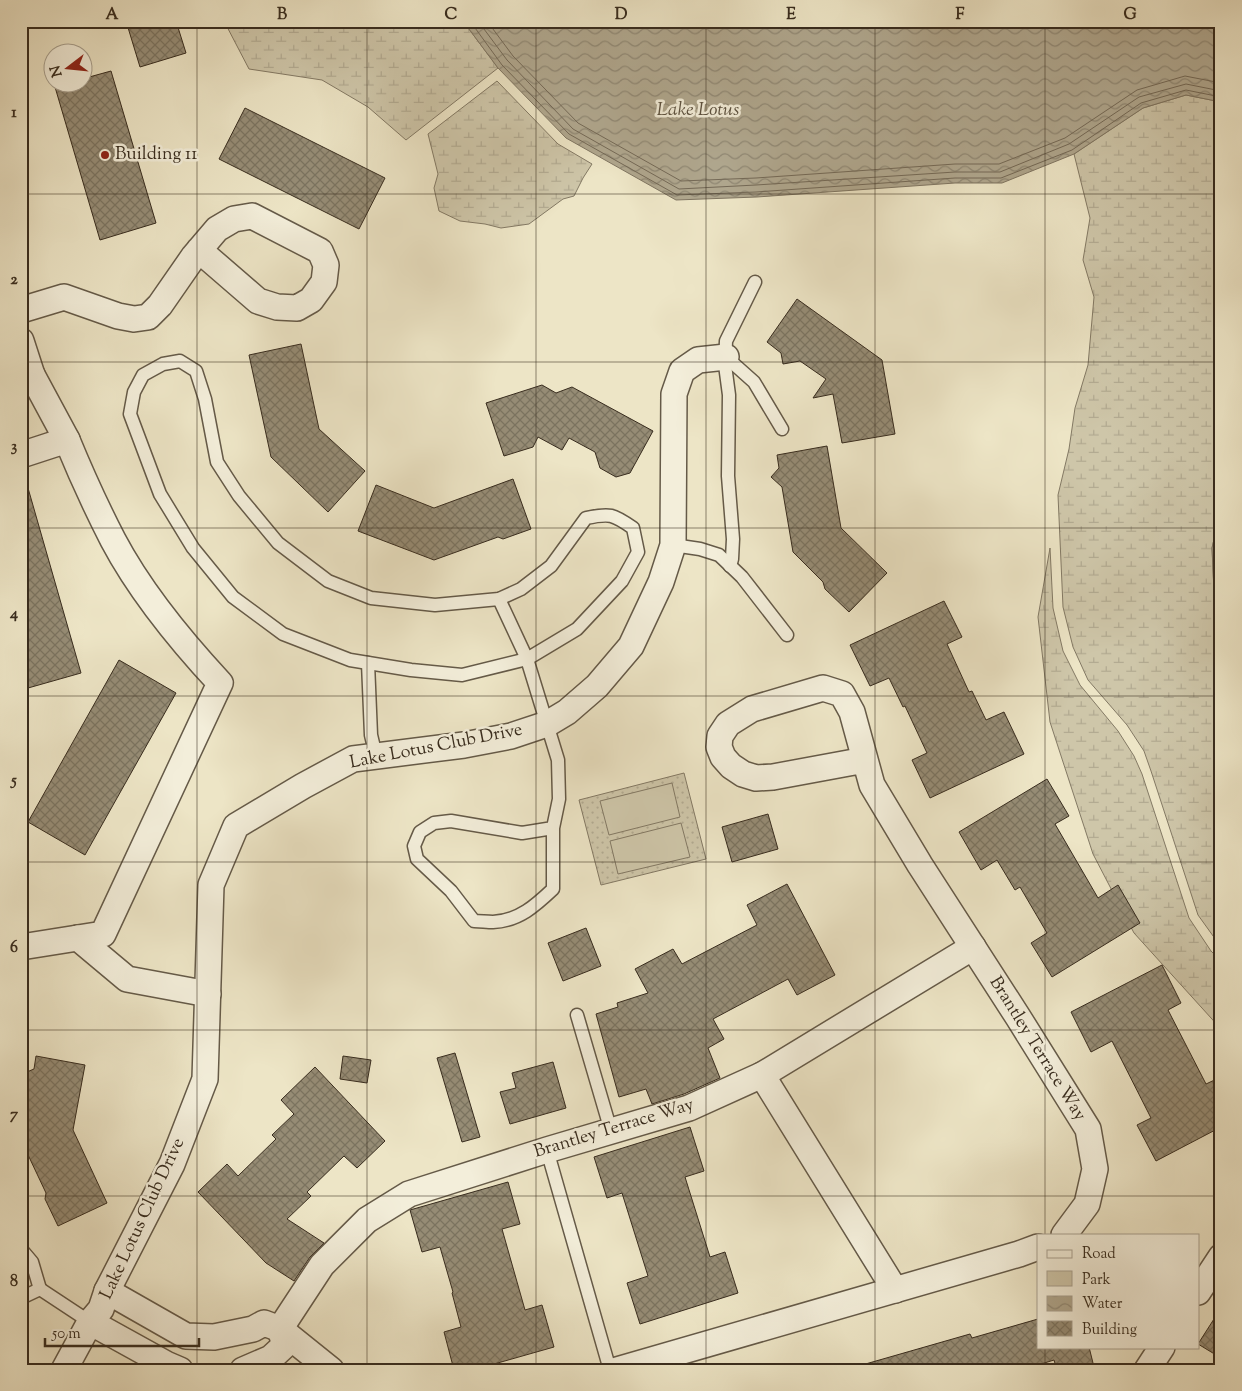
<svg xmlns="http://www.w3.org/2000/svg" width="1242" height="1391" viewBox="0 0 1242 1391" font-family="'Sorts Mill Goudy',serif">
<style>
.green{fill:url(#green-dots);stroke:#837964}
.wetland{fill:url(#wetland-marsh);stroke:#837964}
.pitch{fill:#cec6a9;stroke:#837964}
.water{fill:url(#water-waves);stroke:#7f7561}
.lines{fill:none;stroke-linecap:round;stroke-linejoin:round}
.shore{stroke:#746956;stroke-width:1}
.building{fill:url(#building-cross-hatch);stroke:#382c1e}
.service-casing{stroke:#655a48;stroke-width:15}
.minor-casing{stroke:#655a48;stroke-width:28}
.service{stroke:#f3eeda;stroke-width:12}
.minor{stroke:#f3eeda;stroke-width:25}
.grid{fill:none;stroke:#382c1e;stroke-width:1;stroke-opacity:0.55}
.poi-dot{fill:#8f2418;stroke:#f3eeda;stroke-width:2}
.labels{text-anchor:middle;dominant-baseline:central;stroke-width:5;stroke-linejoin:round;paint-order:stroke}
.poi-label{font-size:18px;fill:#382c1e;stroke:#f3eeda;text-anchor:start}
.street-label{font-size:18px;fill:#382c1e;stroke:#f3eeda}
.water-label{font-size:19px;font-style:italic;fill:#5c513f;stroke:#f3eeda}
.neatline{fill:none;stroke:#382c1e;stroke-width:2}
.grid-label{font-size:16px;text-anchor:middle;font-weight:bold;fill:#382c1e}
</style>
<defs>
<pattern id="green-dots" width="8" height="8" patternUnits="userSpaceOnUse" patternTransform="scale(1.25)"><rect width="8" height="8" fill="#cec6a9"/><path d="M2 2h.1M6 6h.1" fill="none" stroke="#b2aa91" stroke-width="1.8" stroke-linecap="round"/></pattern>
<pattern id="wetland-marsh" width="20" height="14" patternUnits="userSpaceOnUse" patternTransform="scale(1.25)"><rect width="20" height="14" fill="#cec6a9"/><path d="M1 5h8M5 5V1M11 12h8M15 12V8" fill="none" stroke="#b2aa91"/></pattern>
<pattern id="water-waves" width="16" height="10" patternUnits="userSpaceOnUse" patternTransform="scale(1.25)"><rect width="16" height="10" fill="#afa68d"/><path d="M0 5q4-4 8 0t8 0" fill="none" stroke="#8f8773"/></pattern>
<pattern id="building-cross-hatch" width="8" height="8" patternUnits="userSpaceOnUse" patternTransform="scale(1.25)"><rect width="8" height="8" fill="#968c75"/><path d="M0 0l8 8M0 8l8-8" fill="none" stroke="#7b735f"/></pattern>
</defs>
<rect width="100%" height="100%" fill="#ede5c6"/>
<filter id="stains"><feTurbulence type="fractalNoise" baseFrequency=".004" numOctaves="4"/><feColorMatrix values="0 0 0 0 .2 0 0 0 0 .09 0 0 0 0 .02 0 0 0 .5 -.17"/></filter>
<radialGradient id="worn" r=".72"><stop offset=".6" stop-color="#630" stop-opacity="0"/><stop offset="1" stop-color="#630" stop-opacity=".3"/></radialGradient>
<polygon class="green" points="684,773 706,859 601,885 579,800"/>
<g class="wetland">
<polygon points="224,21 463,21 498,68 406,140 368,107 322,80 249,69"/>
<polygon points="497,81 558,144 592,164 583,178 574,196 563,199 529,224 501,228 485,224 460,221 439,211 434,188 438,174 428,134"/>
<polygon points="1186,95 1221,102 1221,509 1212,548 1215,612 1221,621 1221,947 1198,915 1151,771 1144,751 1127,725 1088,680 1073,647 1063,607 1058,495 1069,449 1075,408 1088,365 1094,297 1083,260 1090,218 1074,154 1143,108"/>
<polygon points="1050,548 1053,608 1063,651 1080,685 1118,731 1134,756 1142,774 1189,918 1211,951 1221,961 1221,1029 1134,933 1093,854 1050,722 1038,617"/>
</g>
<g class="pitch">
<polygon points="672,783 680,817 609,835 600,801"/>
<polygon points="681,823 690,857 618,874 610,841"/>
</g>
<g class="water">
<polygon points="463,21 1221,21 1221,102 1186,95 1143,108 1074,154 1002,183 955,183 757,197 676,200 566,138 498,68"/>
<polygon points="1221,509 1221,621 1215,612 1212,548"/>
</g>
<g class="lines">
<g class="shore">
<polyline points="470,21 502,65 569,134 677,195 756,192 955,178 1001,178 1072,150 1141,103 1186,90 1221,97"/>
<polyline points="478,21 507,60 573,129 679,189 756,185 955,172 1000,172 1069,144 1139,97 1186,84 1221,91"/>
<polyline points="487,21 513,56 578,123 681,181 756,178 955,164 999,164 1065,138 1137,90 1185,76 1221,83"/>
<polyline points="1221,533 1217,549 1221,611"/>
</g>
</g>
<g class="building">
<polygon points="126,21 176,21 186,53 140,67"/>
<polygon points="111,71 156,223 100,240 55,87 71,82 82,82 82,79"/>
<polygon points="245,108 385,178 359,229 219,159"/>
<polygon points="797,299 882,360 895,434 842,443 833,394 813,398 826,379 800,361 783,364 781,353 767,342"/>
<polygon points="301,344 319,429 365,471 328,512 271,457 249,355"/>
<polygon points="542,385 556,393 572,387 653,431 630,473 616,477 600,468 595,452 569,438 562,450 538,437 533,447 504,456 486,403"/>
<polygon points="827,446 841,528 887,573 849,612 825,589 823,582 793,552 782,487 771,477 779,468 777,455"/>
<polygon points="513,479 531,529 503,539 498,537 434,560 358,531 376,485 434,508"/>
<polygon points="26,481 81,673 21,690 21,482"/>
<polygon points="944,601 962,637 947,644 969,692 972,691 986,720 1004,712 1024,754 930,798 912,760 927,753 905,706 903,707 889,678 870,686 850,645"/>
<polygon points="119,660 176,693 85,855 28,822"/>
<polygon points="1047,779 1069,816 1055,824 1098,898 1118,885 1140,923 1052,977 1031,943 1047,933 1020,887 1015,890 997,860 981,870 959,832"/>
<polygon points="768,814 778,849 732,862 722,827"/>
<polygon points="787,884 835,975 797,995 788,979 713,1019 724,1039 708,1048 720,1078 684,1094 652,1104 646,1089 619,1097 596,1014 618,1007 617,1003 648,993 635,969 673,949 682,964 757,925 747,905"/>
<polygon points="586,928 601,966 563,981 548,943"/>
<polygon points="1162,965 1181,1003 1168,1010 1206,1084 1221,1077 1221,1127 1156,1161 1137,1125 1151,1118 1112,1041 1091,1052 1071,1012"/>
<polygon points="455,1053 480,1137 462,1142 437,1058"/>
<polygon points="36,1056 85,1065 73,1130 107,1203 58,1226 45,1199 46,1193 21,1140 21,1125 28,1087 22,1074 34,1069"/>
<polygon points="343,1056 371,1060 367,1083 340,1079"/>
<polygon points="553,1062 566,1108 510,1124 500,1092 516,1088 512,1073"/>
<polygon points="315,1067 385,1141 357,1168 344,1156 307,1192 311,1196 287,1219 324,1243 310,1257 294,1281 266,1263 198,1192 227,1164 238,1176 276,1139 272,1135 294,1114 281,1100"/>
<polygon points="690,1127 704,1171 685,1177 710,1257 725,1252 738,1293 640,1324 627,1283 648,1276 622,1193 607,1198 594,1157"/>
<polygon points="508,1182 520,1224 502,1229 525,1310 542,1305 554,1347 473,1370 454,1370 444,1332 461,1327 452,1293 453,1292 440,1247 422,1252 410,1210"/>
<polygon points="1221,1308 1221,1358 1198,1344"/>
<polygon points="1038,1319 1038,1347 1089,1347 1094,1367 1085,1370 1057,1370 1054,1360 1022,1370 863,1370 862,1365 970,1334 972,1338"/>
</g>
<g class="lines">
<g class="service-casing">
<g id="service">
<polyline points="726,357 754,382 782,429"/>
<path d="M180 361 196 371 205 399 217 462 239 496 278 543 328 581 371 598 435 605 499 599 521 589 551 566 586 518C610 513 613 514 633 528L638 552 622 581 577 629 527 659 462 675 411 670 350 660 283 634 233 597 193 548 160 494 130 414 134 392 143 375 163 364Z"/>
<polyline points="673,545 700,549 719,555 742,577 787,635"/>
<polyline points="730,566 732,559 733,539 728,476 729,395 725,365 726,341 755,282"/>
<path d="M499 599 527 659 558 760 559 799 553 828V889C536 905 519 921 493 922 487 922 480 921 474 921L451 891 417 859 414 846 420 832 434 823 451 821 522 833 553 828"/>
<polyline points="368,663 371,735 376,756"/>
<polyline points="577,1015 611,1131"/>
<polyline points="547,1150 610,1370"/>
<polyline points="21,1249 32,1262 40,1289"/>
<polyline points="21,1298 40,1289 90,1322"/>
</g>
</g>
<g class="minor-casing">
<g id="minor">
<polyline points="21,310 64,297 118,316 134,319 148,317 160,305 194,256 217,229 234,219 252,216 320,251 326,265 324,282 311,300 297,308 277,307 258,301 199,250"/>
<polyline points="21,341 32,375 21,379"/>
<polyline points="32,375 67,440"/>
<path d="M21 455 67 440C81 474 96 507 113 540 141 593 180 640 220 683L103 934 21 947"/>
<polyline points="865,760 773,777 756,778 743,774 731,766 723,757 719,747 720,736 728,724 752,709 823,688 842,694 852,712 872,785 920,865 1018,1017 1088,1129 1095,1169 1087,1204 1064,1235"/>
<polyline points="78,938 127,979 208,994"/>
<polyline points="762,1075 895,1290"/>
<polyline points="107,1291 186,1336 214,1337 253,1329 264,1323 280,1329 331,1370"/>
<polyline points="1198,1292 1221,1257"/>
<polyline points="90,1322 166,1364 180,1370"/>
<polyline points="64,1370 90,1322 101,1309 107,1291 172,1164 205,1079 211,885 236,826 303,786 353,759 464,745 511,736 547,724 567,712 597,686 631,646 661,582 673,545 674,394 682,371 698,360 726,357"/>
<polyline points="243,1370 271,1358 285,1345 280,1329 322,1265 367,1220 409,1194 547,1150 689,1108 762,1075 973,947"/>
<polyline points="617,1370 1019,1254 1038,1247"/>
<polyline points="1147,1370 1162,1347"/>
</g>
</g>
<use href="#service" class="service"/>
<use href="#minor" class="minor"/>
</g>
<path class="grid" d="M197 21V1370M367 21V1370M536 21V1370M706 21V1370M875 21V1370M1045 21V1235M21 194H1221M21 362H1221M21 528H1221M21 696H1221M21 862H1221M21 1030H1221M21 1196H1221M1045 1347V1370"/>
<circle class="poi-dot" cx="105" cy="155" r="5"/>
<g class="labels">
<g class="poi-label">
<text x="115" y="155">Building 11</text>
</g>
<g class="street-label">
<text transform="translate(436 747) rotate(-11)">Lake Lotus Club Drive</text>
<text transform="translate(1037 1049) rotate(58)">Brantley Terrace Way</text>
<text transform="translate(614 1129) rotate(-17)">Brantley Terrace Way</text>
<text transform="translate(143 1219) rotate(-65)">Lake Lotus Club Drive</text>
</g>
<g class="water-label">
<text x="698" y="110">Lake Lotus</text>
</g>
</g>
<rect width="1242" height="1391" fill="none" stroke="#ede5c6" stroke-width="55"/>
<rect x="1037" y="1234" width="162" height="115" fill="#f3eeda" stroke="#a8a08f"/>
<rect x="1047" y="1250" width="25" height="8" fill="#f3eeda" stroke="#a8a08f"/>
<text x="1082" y="1258" font-size="15" fill="#382c1e">Road</text>
<rect x="1047" y="1271" width="25" height="15" fill="#cec6a9" stroke="#a8a08f"/>
<text x="1082" y="1284" font-size="15" fill="#382c1e">Park</text>
<rect x="1047" y="1296" width="25" height="15" fill="url(#water-waves)" stroke="#a8a08f"/>
<text x="1082" y="1308" font-size="15" fill="#382c1e">Water</text>
<rect x="1047" y="1321" width="25" height="15" fill="url(#building-cross-hatch)" stroke="#a8a08f"/>
<text x="1082" y="1334" font-size="15" fill="#382c1e">Building</text>
<g transform="translate(68 68) rotate(254)"><circle r="24" fill="#f3eeda" stroke="#a8a08f"/>
<path d="M0-4L9 19L0 12L-9 19Z" fill="#8f2418"/>
<text y="-8" font-size="14" font-weight="bold" text-anchor="middle" fill="#382c1e">N</text>
</g>
<path d="M45 1338v8h154v-8" fill="none" stroke="#382c1e" stroke-width="2.5"/>
<text x="52" y="1338" font-size="15" fill="#382c1e" stroke="#f3eeda" stroke-width="4" paint-order="stroke">50 m</text>
<rect x="28" y="28" width="1186" height="1336" class="neatline"/>
<g class="grid-label">
<text x="112" y="19">A</text>
<text x="282" y="19">B</text>
<text x="451" y="19">C</text>
<text x="621" y="19">D</text>
<text x="791" y="19">E</text>
<text x="960" y="19">F</text>
<text x="1130" y="19">G</text>
<text x="14" y="117">1</text>
<text x="14" y="284">2</text>
<text x="14" y="451">3</text>
<text x="14" y="618">4</text>
<text x="14" y="785">5</text>
<text x="14" y="952">6</text>
<text x="14" y="1119">7</text>
<text x="14" y="1286">8</text>
</g>
<rect width="100%" height="100%" filter="url(#stains)"/>
<rect width="100%" height="100%" fill="url(#worn)"/>
</svg>
